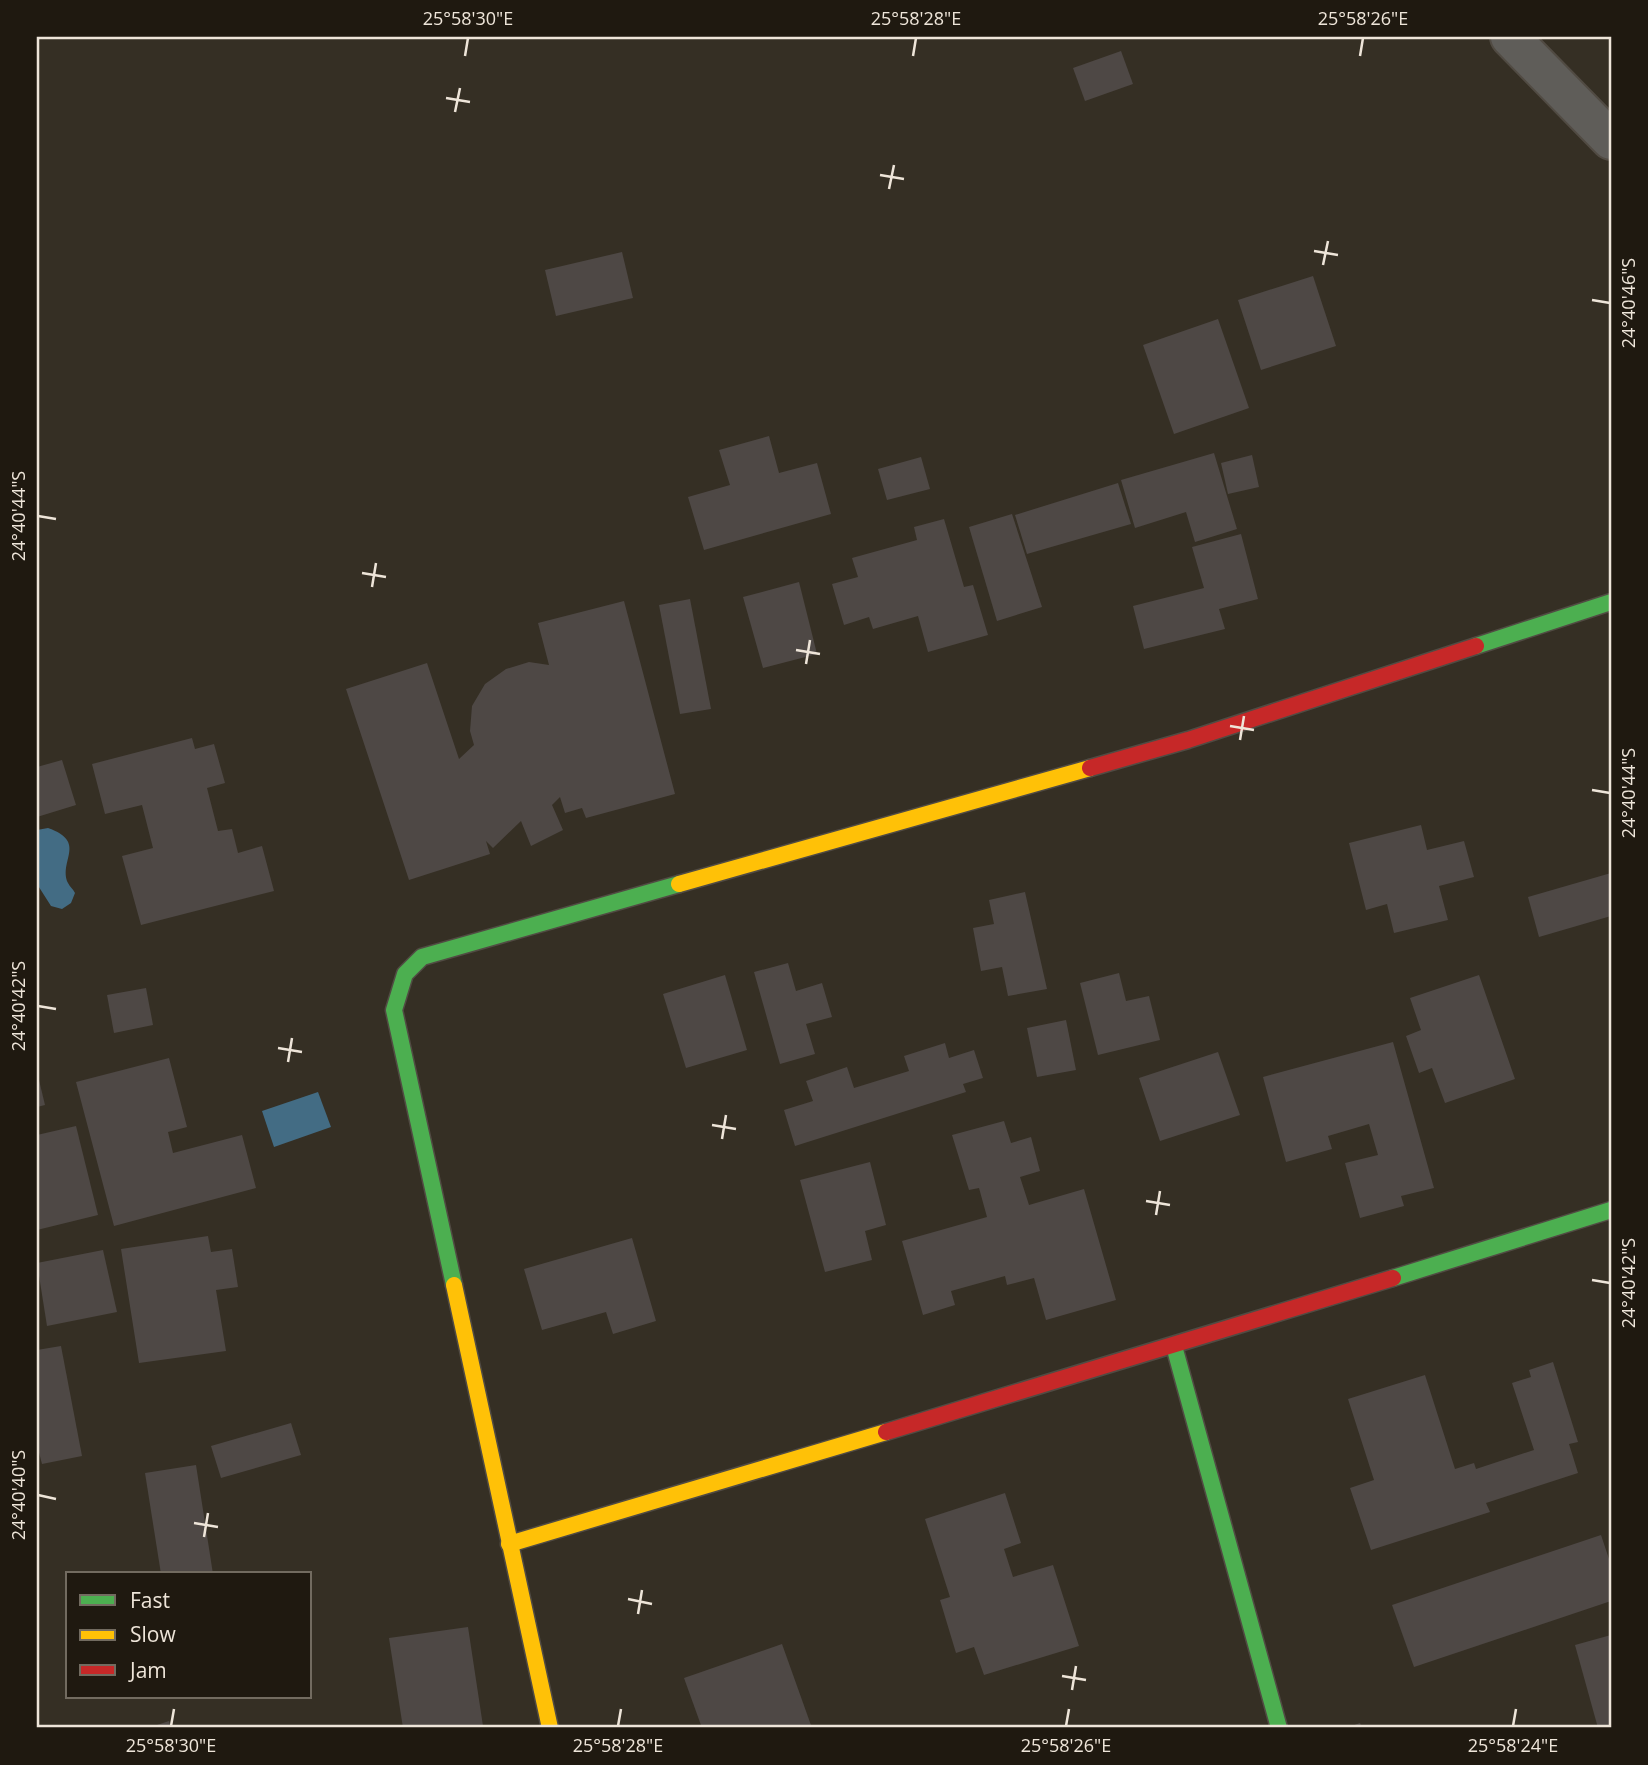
<svg xmlns="http://www.w3.org/2000/svg" width="1648" height="1765" viewBox="0 0 1648 1765" font-family="'Open Sans',sans-serif">
<style>
.water{fill:#436c84}
.building{fill:#4e4845}
.lines{fill:none;stroke-linecap:round;stroke-linejoin:round}
.street-casing{stroke:#514b43;stroke-width:42}
.fast-casing{stroke:#514b43;stroke-width:19}
.slow-casing{stroke:#514b43;stroke-width:19}
.jam-casing{stroke:#514b43;stroke-width:19}
.street{stroke:#5f5d59;stroke-width:38}
.fast{stroke:#4caf50;stroke-width:16}
.slow{stroke:#ffc107;stroke-width:16}
.jam{stroke:#c62828;stroke-width:16}
.ticks{fill:none;stroke:#eee5d9;stroke-width:2.5}
.neatline{fill:none;stroke:#eee5d9;stroke-width:2.5}
.ticks-label{font-size:18px;text-anchor:middle;fill:#eee5d9}
</style>
<rect width="100%" height="100%" fill="#352f24"/>
<g class="water">
<path d="M48 828C88 842 58 861 68 883 70 887 73 889 75 893L71 903 62 909 51 906 37 884V830Z"/>
<polygon points="318,1092 331,1127 274,1147 262,1111"/>
</g>
<g class="building">
<polygon points="1121,51 1133,84 1085,101 1073,68"/>
<polygon points="622,252 633,298 556,316 545,270"/>
<polygon points="1313,276 1336,346 1261,370 1238,300"/>
<polygon points="1218,319 1249,408 1174,434 1143,345"/>
<polygon points="769,436 779,473 817,463 831,514 704,550 688,497 730,485 719,450"/>
<polygon points="1214,453 1237,529 1195,542 1186,512 1135,528 1121,480"/>
<polygon points="1252,455 1259,487 1228,494 1221,463"/>
<polygon points="921,457 930,489 887,500 878,469"/>
<polygon points="1118,483 1131,524 1027,554 1015,515"/>
<polygon points="1012,514 1042,607 997,621 969,527"/>
<polygon points="944,519 964,587 973,585 988,635 928,652 918,616 873,629 869,617 844,625 832,584 858,577 852,558 917,540 914,527"/>
<polygon points="1241,534 1258,599 1219,609 1225,629 1144,649 1133,606 1204,588 1192,547"/>
<polygon points="799,582 817,654 763,668 743,597"/>
<polygon points="690,599 711,709 680,714 659,605"/>
<polygon points="624,601 675,794 586,818 582,808 565,813 560,797 552,805 563,830 531,846 521,821 493,848 486,841 490,854 409,880 346,689 427,663 459,759 474,745 470,731 472,706 485,684 506,669 529,662 549,665 538,623"/>
<polygon points="192,738 195,749 214,744 225,783 207,788 218,831 232,829 238,853 262,846 274,891 141,925 122,856 153,848 142,805 105,814 92,764"/>
<polygon points="62,760 76,805 37,817 37,767"/>
<polygon points="1421,825 1427,850 1464,841 1474,877 1439,886 1448,920 1394,933 1387,904 1366,910 1349,843"/>
<polygon points="1611,873 1611,916 1539,937 1528,897"/>
<polygon points="1025,892 1047,989 1008,996 1002,967 981,971 973,928 994,924 989,900"/>
<polygon points="788,963 796,991 822,983 832,1017 806,1024 815,1054 780,1064 754,972"/>
<polygon points="1119,973 1126,1001 1149,996 1160,1040 1098,1055 1080,983"/>
<polygon points="725,975 747,1050 686,1068 663,994"/>
<polygon points="1479,975 1515,1079 1445,1103 1432,1068 1419,1073 1406,1036 1421,1030 1410,998"/>
<polygon points="146,988 153,1025 114,1033 107,995"/>
<polygon points="1066,1020 1076,1070 1037,1077 1027,1028"/>
<polygon points="1393,1042 1434,1188 1401,1196 1404,1206 1360,1218 1345,1163 1378,1155 1369,1124 1328,1136 1332,1149 1286,1162 1263,1077"/>
<polygon points="945,1043 949,1058 974,1050 983,1078 963,1084 966,1092 795,1146 784,1110 813,1101 806,1081 847,1067 854,1088 909,1071 904,1056"/>
<polygon points="1218,1052 1240,1115 1160,1141 1139,1078"/>
<polygon points="169,1058 187,1127 168,1132 173,1153 242,1135 256,1188 114,1226 76,1082"/>
<polygon points="38,1076 45,1105 37,1107 37,1077"/>
<polygon points="1004,1121 1011,1143 1031,1137 1040,1171 1020,1177 1029,1205 1084,1189 1116,1300 1046,1320 1034,1278 1007,1285 1005,1276 951,1291 955,1305 923,1315 902,1241 987,1217 979,1188 969,1190 952,1135"/>
<polygon points="76,1126 98,1215 37,1230 37,1135"/>
<polygon points="870,1162 886,1225 865,1231 872,1260 825,1272 800,1180"/>
<polygon points="208,1236 211,1252 232,1249 238,1287 216,1290 226,1351 139,1363 121,1249"/>
<polygon points="632,1238 656,1321 613,1334 606,1312 542,1330 524,1269"/>
<polygon points="103,1250 117,1312 47,1326 37,1263"/>
<polygon points="61,1346 82,1456 42,1464 37,1445 37,1350"/>
<polygon points="1553,1362 1578,1442 1569,1444 1578,1473 1486,1503 1490,1512 1371,1550 1350,1488 1374,1480 1348,1399 1425,1375 1455,1469 1474,1463 1476,1469 1534,1450 1512,1383 1531,1377 1529,1370"/>
<polygon points="291,1423 301,1455 221,1478 211,1446"/>
<polygon points="196,1465 213,1574 161,1574 145,1473"/>
<polygon points="1005,1493 1021,1543 1004,1549 1013,1577 1053,1565 1079,1646 984,1675 974,1647 956,1653 940,1600 950,1597 925,1519"/>
<polygon points="1601,1535 1611,1565 1611,1601 1414,1667 1392,1605"/>
<polygon points="468,1627 483,1726 403,1728 389,1638"/>
<polygon points="1611,1635 1611,1728 1598,1728 1575,1645"/>
<polygon points="782,1644 812,1728 702,1728 684,1678"/>
<polygon points="169,1721 171,1728 148,1728"/>
<polygon points="1360,1723 1362,1728 1346,1728"/>
</g>
<g class="lines">
<g class="street-casing">
<polyline id="street" points="1510,37 1611,140"/>
</g>
<g class="fast-casing">
<g id="fast">
<polyline points="1476,646 1611,602"/>
<polyline points="1393,1278 1611,1210"/>
<polyline points="454,1285 394,1010 405,974 422,957 679,884"/>
<polyline points="1174,1346 1279,1728"/>
</g>
</g>
<g class="slow-casing">
<g id="slow">
<polyline points="679,884 1090,768"/>
<polyline points="454,1285 550,1728"/>
<polyline points="509,1544 886,1432"/>
</g>
</g>
<g class="jam-casing">
<g id="jam">
<polyline points="1090,768 1188,740 1476,646"/>
<polyline points="886,1432 1393,1278"/>
</g>
</g>
<use href="#street" class="street"/>
<use href="#fast" class="fast"/>
<use href="#slow" class="slow"/>
<use href="#jam" class="jam"/>
</g>
<path class="ticks" d="M465 56 468 38M913 56 916 38M1360 56 1363 38M446 98 470 102M455 112 460 88M880 175 904 179M889 189 894 165M1314 251 1338 255M1323 265 1328 241M1592 300 1610 303M38 516 56 519M362 573 386 577M372 587 376 563M796 650 820 654M806 664 810 640M1230 726 1254 730M1240 740 1244 716M1592 790 1610 793M38 1006 56 1009M278 1048 302 1052M288 1062 292 1038M712 1125 736 1129M722 1139 726 1115M1146 1201 1170 1205M1156 1215 1160 1191M1592 1280 1610 1283M38 1495 56 1499M194 1523 218 1527M204 1537 208 1513M628 1599 652 1604M638 1614 642 1590M1062 1676 1086 1680M1072 1690 1076 1666M171 1726 174 1709M618 1726 621 1709M1066 1726 1069 1709M1513 1726 1516 1709"/>
<rect width="1648" height="1765" fill="none" stroke="#1f1910" stroke-width="77"/>
<rect x="66" y="1572" width="245" height="126" fill="#1f1910" stroke="#726b60" stroke-width="2"/>
<rect x="80" y="1595" width="35" height="10" fill="#4caf50" stroke="#726b60" stroke-width="2"/>
<text x="130" y="1608" font-size="21" fill="#eee5d9">Fast</text>
<rect x="80" y="1630" width="35" height="10" fill="#ffc107" stroke="#726b60" stroke-width="2"/>
<text x="130" y="1642" font-size="21" fill="#eee5d9">Slow</text>
<rect x="80" y="1665" width="35" height="10" fill="#c62828" stroke="#726b60" stroke-width="2"/>
<text x="130" y="1678" font-size="21" fill="#eee5d9">Jam</text>
<rect x="38" y="38" width="1572" height="1688" class="neatline"/>
<g class="ticks-label">
<text x="468" y="25">25°58'30"E</text>
<text x="916" y="25">25°58'28"E</text>
<text x="1363" y="25">25°58'26"E</text>
<text transform="translate(1629 303) rotate(-90)" y="6">24°40'46"S</text>
<text transform="translate(19 516) rotate(-90)" y="6">24°40'44"S</text>
<text transform="translate(1629 793) rotate(-90)" y="6">24°40'44"S</text>
<text transform="translate(19 1006) rotate(-90)" y="6">24°40'42"S</text>
<text transform="translate(1629 1283) rotate(-90)" y="6">24°40'42"S</text>
<text transform="translate(19 1495) rotate(-90)" y="6">24°40'40"S</text>
<text x="171" y="1752">25°58'30"E</text>
<text x="618" y="1752">25°58'28"E</text>
<text x="1066" y="1752">25°58'26"E</text>
<text x="1513" y="1752">25°58'24"E</text>
</g>
</svg>
